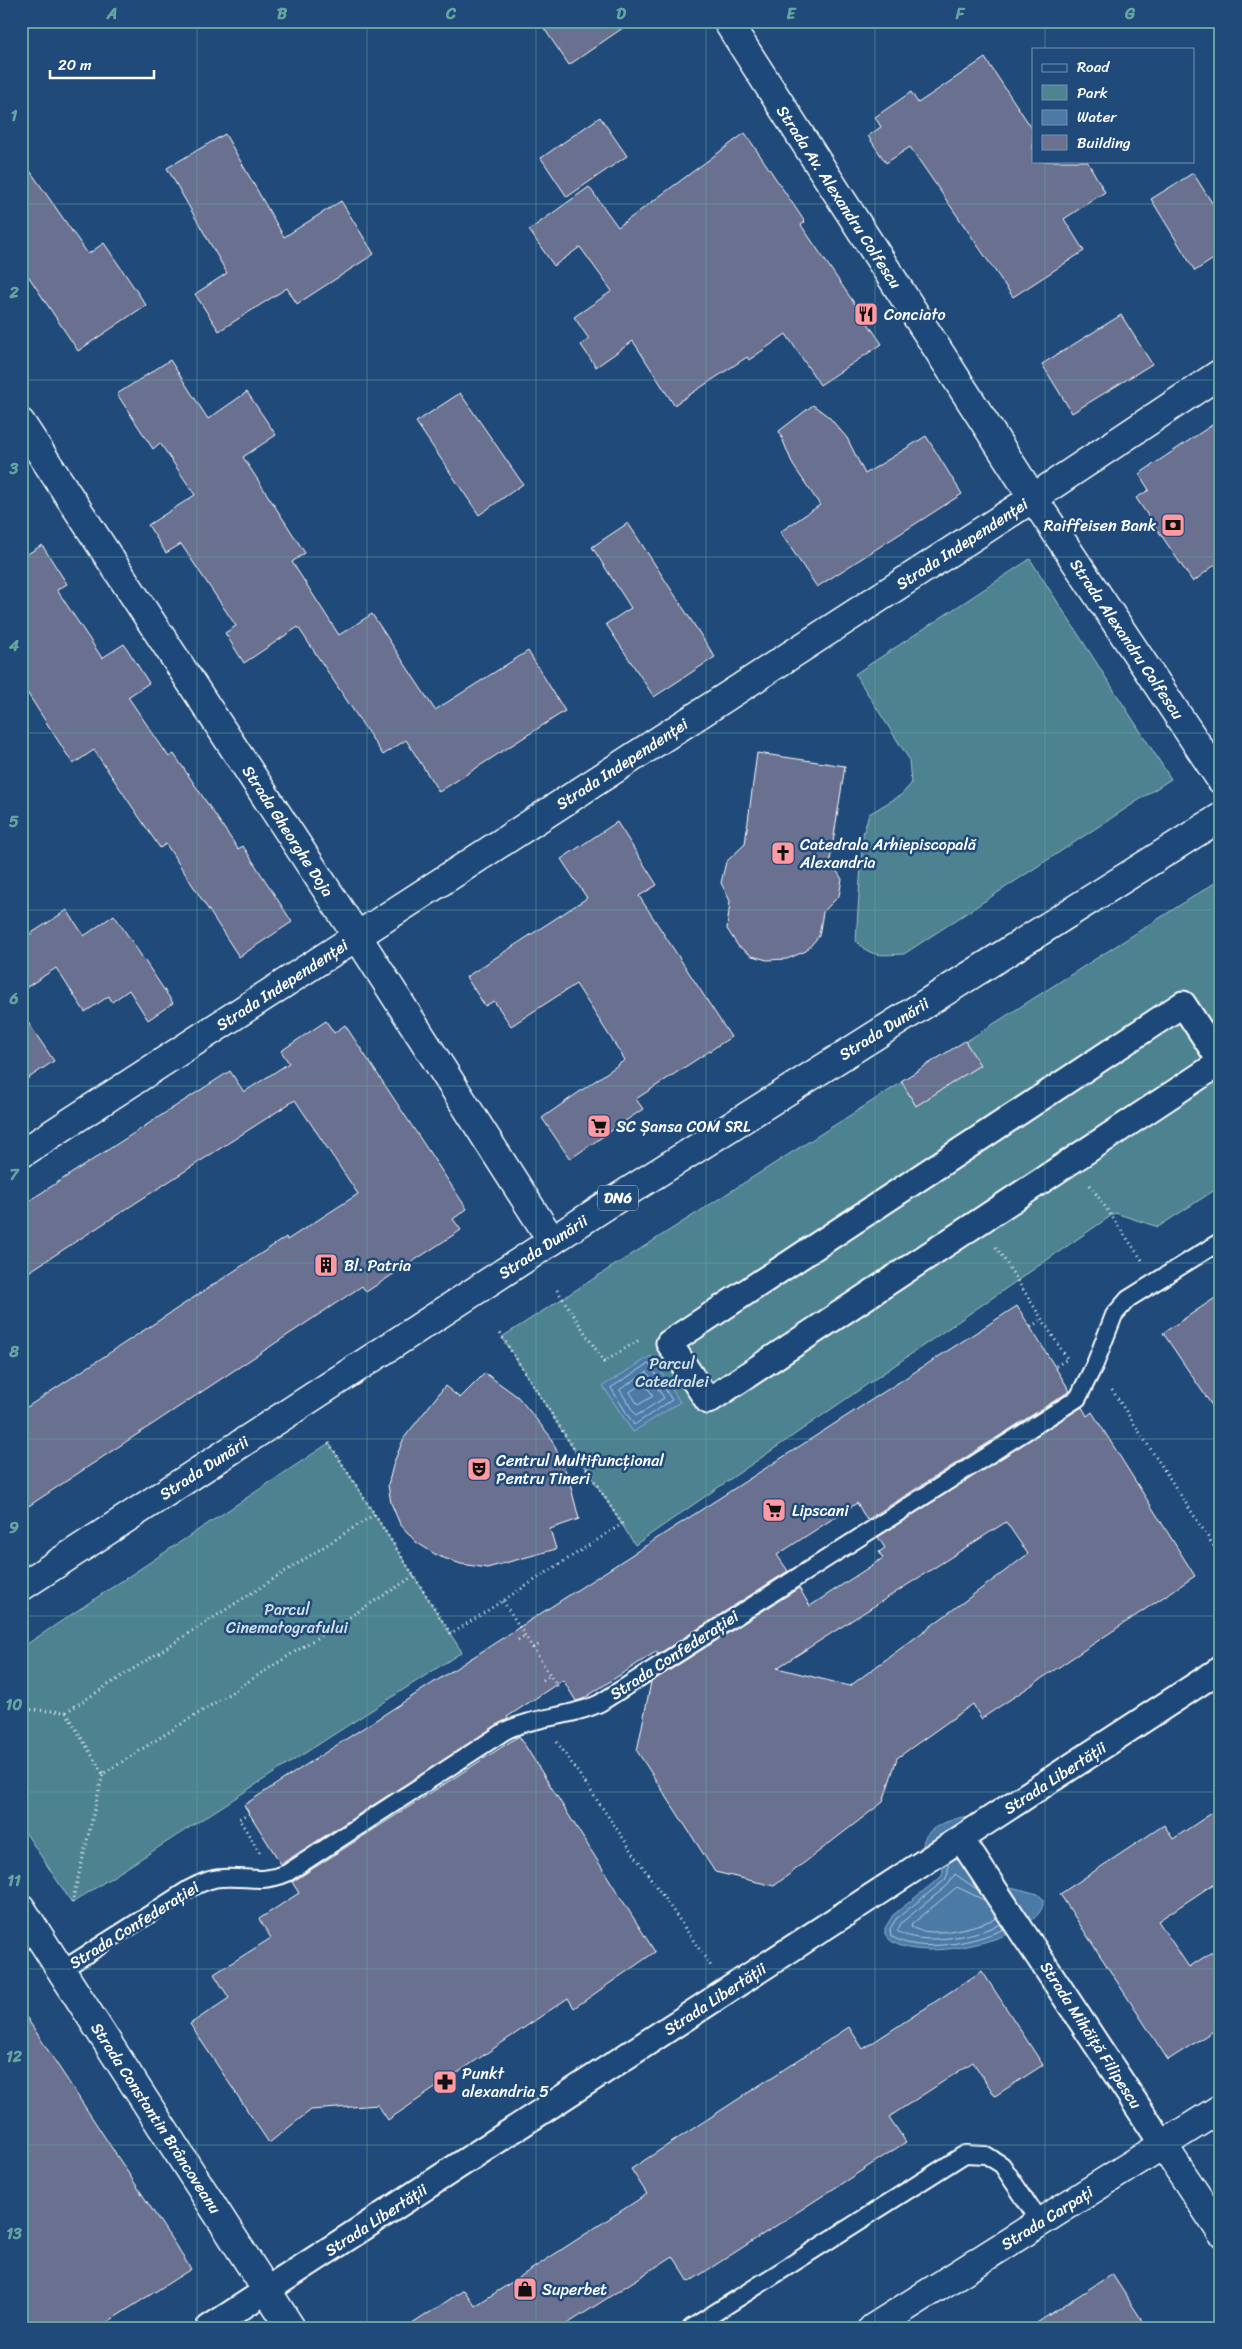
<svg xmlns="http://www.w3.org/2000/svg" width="1242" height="2349" viewBox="0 0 1242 2349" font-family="Sriracha,sans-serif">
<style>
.green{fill:#4e8391;stroke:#a6c1c8}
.water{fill:#4b7aa7;stroke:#93afca}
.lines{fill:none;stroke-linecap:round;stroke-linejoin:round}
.shore{stroke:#b7cadc;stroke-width:1}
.building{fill:#6a7190;stroke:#fff;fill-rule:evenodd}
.service-casing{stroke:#fff;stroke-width:20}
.pedestrian-casing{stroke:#fff;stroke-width:29}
.minor-casing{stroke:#fff;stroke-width:31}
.primary-casing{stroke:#fff;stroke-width:31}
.path{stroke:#fff;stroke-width:3;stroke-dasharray:1 4;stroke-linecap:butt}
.service{stroke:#1f4a7a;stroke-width:16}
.pedestrian{stroke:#1f4a7a;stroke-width:25}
.minor{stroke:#1f4a7a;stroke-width:28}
.primary{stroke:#1f4a7a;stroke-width:28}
.grid{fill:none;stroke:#63a6a1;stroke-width:1;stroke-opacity:0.55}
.labels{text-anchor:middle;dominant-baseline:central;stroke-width:5;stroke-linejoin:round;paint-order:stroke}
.shield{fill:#1f4a7a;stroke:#bcc9d7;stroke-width:1}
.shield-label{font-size:15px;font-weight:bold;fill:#fff}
.street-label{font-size:16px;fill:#fff;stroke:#1f4a7a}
.poi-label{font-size:16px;fill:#fff;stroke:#1f4a7a;text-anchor:start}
.park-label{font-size:16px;fill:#d3e0e4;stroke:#1f4a7a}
.neatline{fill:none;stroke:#63a6a1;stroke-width:2}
.grid-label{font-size:16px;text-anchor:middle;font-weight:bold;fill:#63a6a1}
</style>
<rect width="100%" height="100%" fill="#1f4a7a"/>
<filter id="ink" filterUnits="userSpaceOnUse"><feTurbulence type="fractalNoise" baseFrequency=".02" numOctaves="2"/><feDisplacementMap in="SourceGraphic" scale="10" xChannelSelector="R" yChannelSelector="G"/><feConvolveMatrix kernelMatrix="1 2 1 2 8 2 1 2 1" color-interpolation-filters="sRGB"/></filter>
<g filter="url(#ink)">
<g class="green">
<path d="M1030 559 1171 779 904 954C882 955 871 958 856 941L863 834 869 814 901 795 911 784 909 759 855 674Z"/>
<polygon points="1221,879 1221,1186 1158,1227 1115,1213 635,1545 502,1337"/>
<polygon points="329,1443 462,1652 72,1903 21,1826 21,1648"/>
</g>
<g class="water">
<polygon points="651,1356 680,1402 633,1432 603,1386"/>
<path d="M962 1817 975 1818V1835L984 1880 1038 1894 1043 1899C1050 1937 905 1971 885 1934V1928L893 1915 941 1877 943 1873C944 1859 931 1855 923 1846 923 1828 948 1821 962 1817Z"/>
</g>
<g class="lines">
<g class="shore">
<polygon points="649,1364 672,1400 634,1425 611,1388"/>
<polygon points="647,1372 664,1398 636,1416 620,1390"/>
<polygon points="645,1383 653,1396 638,1405 630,1392"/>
<path d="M948 1863V1873L945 1880 896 1919 890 1929 891 1936C918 1955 976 1942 1004 1929"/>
<path d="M978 1890 955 1874 948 1885 901 1923 897 1931C922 1947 975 1936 1001 1924"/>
<path d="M984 1900 957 1887 912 1924 911 1927C933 1939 975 1927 997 1918"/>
</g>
</g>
<g class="building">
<polygon points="539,21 633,21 569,65"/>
<polygon points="985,58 1033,130 1033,161 1087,161 1105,192 1064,219 1084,251 1013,297 910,147 886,163 868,136 881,127 875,117 911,92 918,103"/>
<polygon points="600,117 627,156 567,197 541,158"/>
<polygon points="745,133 805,222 801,225 882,344 820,385 786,334 749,360 747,357 674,405 633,341 596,367 581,345 589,339 574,317 612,291 580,247 554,266 529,230 589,187 618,227"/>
<polygon points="225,134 284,237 341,201 374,254 297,304 287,288 219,331 195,294 227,273 167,168"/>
<polygon points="21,158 88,254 104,243 146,305 78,351 21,265"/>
<polygon points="1193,173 1221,217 1221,254 1195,271 1151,199"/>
<polygon points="1121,315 1152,364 1072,413 1042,364"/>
<polygon points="170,360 208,419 247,392 276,435 243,457 305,553 292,562 339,635 372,614 435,710 528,651 565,711 439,792 406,740 383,755 298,627 244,663 225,633 236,626 181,544 166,553 148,525 195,495 160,443 153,449 117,394"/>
<polygon points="460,393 523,484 479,515 416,422"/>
<polygon points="813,405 829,417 847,438 865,474 926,436 962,494 817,587 780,532 820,505 793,465 779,431"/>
<polygon points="1221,419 1221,560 1193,582 1136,498 1149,490 1139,474"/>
<polygon points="628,523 715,657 654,697 606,624 631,608 592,547"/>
<polygon points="42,545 67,584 57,590 102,658 124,644 149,683 128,697 169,757 174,754 238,849 243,846 292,922 239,957 166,844 160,848 94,750 73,764 21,683 21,558"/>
<polygon points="757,753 845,766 830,861 842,879 839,896 823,912 819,936 806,951 787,959 767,960 752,956 738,946 727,929 730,901 721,883 726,862 745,844"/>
<polygon points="617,822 657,885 639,896 731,1037 636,1099 643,1109 570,1159 542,1118 625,1060 576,984 511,1026 494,1001 485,1006 466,977 587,898 561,859"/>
<polygon points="67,910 84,936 114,915 173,1003 148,1020 129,990 112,1002 109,996 85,1012 56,968 21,991 21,940"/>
<polygon points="21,1012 54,1061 21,1083"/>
<polygon points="326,1021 334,1033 345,1025 467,1209 453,1219 461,1230 366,1292 362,1286 21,1511 21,1411 286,1237 287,1240 358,1194 295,1100 21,1277 21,1206 230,1071 244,1092 289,1063 281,1051"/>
<polygon points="965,1041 980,1065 916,1106 901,1081"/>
<polygon points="1221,1294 1221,1419 1163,1333"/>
<polygon points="1017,1306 1070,1391 867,1520 857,1503 777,1555 788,1571 657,1655 657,1651 583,1699 576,1701 563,1680 507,1717 508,1719 281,1864 244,1805"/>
<polygon points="485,1373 518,1397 550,1436 568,1476 579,1519 550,1529 556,1549 487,1568 461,1564 438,1556 416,1542 400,1524 391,1503 388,1485 394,1462 404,1438 445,1386 460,1398"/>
<path d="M1082 1407 1087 1416 1092 1412 1195 1576 981 1719 973 1704 897 1758 883 1802 774 1886 715 1872 637 1751 651 1682 799 1588 810 1606 883 1558 879 1552 885 1548 878 1537ZM1006 1522 1028 1554 850 1686 777 1668Z"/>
<polygon points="519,1736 655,1952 574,2008 568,1998 388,2120 378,2105 311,2110 269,2143 190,2024 229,1998 214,1974 271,1938 259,1919 299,1893 292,1882"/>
<polygon points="1221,1807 1221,1879 1158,1921 1189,1967 1221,1946 1221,2026 1168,2060 1060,1894 1164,1825 1173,1839"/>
<polygon points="982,1971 1043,2065 995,2096 973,2062 889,2117 906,2142 689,2282 673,2256 561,2328 406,2328 464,2290 475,2306 647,2194 631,2169 849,2027 863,2049"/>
<polygon points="21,2009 191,2269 98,2328 21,2328"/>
<polygon points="1112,2274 1147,2328 1029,2328"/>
</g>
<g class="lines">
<g class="service-casing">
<g id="service">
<path d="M62 1970 189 1889C199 1884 210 1878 222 1878 247 1876 262 1884 287 1873L505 1731C535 1716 569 1718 600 1703L1078 1398 1095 1364 1114 1315 1128 1299 1221 1241"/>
<polyline points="691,2328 965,2154 986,2155 1002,2165 1040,2222"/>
</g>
</g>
<g class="pedestrian-casing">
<g id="pedestrian">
<polygon points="1183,1004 1221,1062 708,1401 669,1343"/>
<polyline points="961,1839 1163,2145"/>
<polyline points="209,2328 1221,1669"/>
</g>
</g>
<g class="minor-casing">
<g id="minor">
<polyline points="727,21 1033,498 1221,780"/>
<polyline points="21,423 357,936 552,1241"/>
<polyline points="21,1154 1033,498 1221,373"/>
<polyline points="21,1908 291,2328"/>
<polyline points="1163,2145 1221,2232"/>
<polyline points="873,2328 1221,2108"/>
</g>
</g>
<g class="primary-casing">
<polyline id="primary" points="21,1587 610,1203 1221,817"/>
</g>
<g class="path">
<polyline points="1221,992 1221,993"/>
<polyline points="1090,1185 1142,1260"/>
<polyline points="996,1247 1068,1360"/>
<polyline points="557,1290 604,1362 639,1340"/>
<polyline points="1031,1327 1042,1319"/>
<polyline points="1056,1366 1066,1360"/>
<polyline points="1112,1390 1221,1557"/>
<polyline points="329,1443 451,1634 622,1524 499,1332"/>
<polyline points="503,1601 559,1689"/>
<polyline points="518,1640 525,1636"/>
<polyline points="533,1648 540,1644"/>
<polyline points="543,1680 550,1675"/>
<polyline points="21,1709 66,1712 375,1514"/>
<polyline points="66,1712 103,1774"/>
<polyline points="557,1742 711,1966"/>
<polyline points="249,1813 239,1819 260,1853"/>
<polyline points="72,1903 103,1774 414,1576"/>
</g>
<use href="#service" class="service"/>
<use href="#pedestrian" class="pedestrian"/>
<use href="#minor" class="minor"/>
<use href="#primary" class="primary"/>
</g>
</g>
<path class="grid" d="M197 21V2328M367 21V2328M536 21V2328M706 21V2328M875 21V2328M1045 21V49M1045 161V2328M21 204H1221M21 380H1221M21 557H1221M21 733H1221M21 910H1221M21 1086H1221M21 1263H1221M21 1439H1221M21 1616H1221M21 1792H1221M21 1969H1221M21 2145H1221"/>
<defs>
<g id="restaurant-square" transform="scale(1.25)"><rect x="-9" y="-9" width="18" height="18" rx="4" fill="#ff9aa2" stroke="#1f4a7a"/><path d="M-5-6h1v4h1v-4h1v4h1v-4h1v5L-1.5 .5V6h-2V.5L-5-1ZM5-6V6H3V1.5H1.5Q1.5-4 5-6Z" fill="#111"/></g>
<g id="bank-square" transform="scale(1.25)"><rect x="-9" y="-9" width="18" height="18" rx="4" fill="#ff9aa2" stroke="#1f4a7a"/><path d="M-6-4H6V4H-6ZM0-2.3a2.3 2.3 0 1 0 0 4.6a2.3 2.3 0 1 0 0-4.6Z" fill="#111"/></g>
<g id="church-square" transform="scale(1.25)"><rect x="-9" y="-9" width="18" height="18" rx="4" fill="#ff9aa2" stroke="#1f4a7a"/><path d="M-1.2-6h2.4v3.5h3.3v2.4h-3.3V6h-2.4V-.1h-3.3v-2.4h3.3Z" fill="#111"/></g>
<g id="supermarket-square" transform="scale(1.25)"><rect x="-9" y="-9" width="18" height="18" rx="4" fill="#ff9aa2" stroke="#1f4a7a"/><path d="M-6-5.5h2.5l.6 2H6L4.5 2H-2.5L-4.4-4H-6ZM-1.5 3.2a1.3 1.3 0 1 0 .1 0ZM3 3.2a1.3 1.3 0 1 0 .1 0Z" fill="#111"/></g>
<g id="building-square" transform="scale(1.25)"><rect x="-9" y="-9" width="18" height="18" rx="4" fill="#ff9aa2" stroke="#1f4a7a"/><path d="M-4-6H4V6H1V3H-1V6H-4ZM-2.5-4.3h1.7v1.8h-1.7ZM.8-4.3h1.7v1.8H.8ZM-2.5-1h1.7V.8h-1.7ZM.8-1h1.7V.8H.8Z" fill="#111"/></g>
<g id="theatre-square" transform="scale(1.25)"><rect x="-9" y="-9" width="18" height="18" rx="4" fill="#ff9aa2" stroke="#1f4a7a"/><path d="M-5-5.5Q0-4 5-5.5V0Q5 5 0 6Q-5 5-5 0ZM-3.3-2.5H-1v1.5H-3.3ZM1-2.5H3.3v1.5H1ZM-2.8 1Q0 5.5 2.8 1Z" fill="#111"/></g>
<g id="pharmacy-square" transform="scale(1.25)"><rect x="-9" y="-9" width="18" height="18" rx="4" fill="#ff9aa2" stroke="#1f4a7a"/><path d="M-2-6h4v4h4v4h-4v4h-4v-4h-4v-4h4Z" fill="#111"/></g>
<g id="shop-square" transform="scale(1.25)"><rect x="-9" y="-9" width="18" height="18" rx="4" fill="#ff9aa2" stroke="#1f4a7a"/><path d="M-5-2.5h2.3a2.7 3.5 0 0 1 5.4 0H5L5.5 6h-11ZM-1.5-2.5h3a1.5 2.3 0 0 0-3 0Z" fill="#111"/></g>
</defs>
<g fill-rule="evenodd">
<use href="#restaurant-square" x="866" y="314"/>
<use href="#bank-square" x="1173" y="525"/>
<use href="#church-square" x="783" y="853"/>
<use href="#supermarket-square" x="599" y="1126"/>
<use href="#building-square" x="326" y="1265"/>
<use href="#theatre-square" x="479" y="1469"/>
<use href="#supermarket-square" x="774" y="1510"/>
<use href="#pharmacy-square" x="445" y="2082"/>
<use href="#shop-square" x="525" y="2289"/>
</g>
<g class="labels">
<rect class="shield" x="598" y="1185.5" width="40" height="25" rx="4"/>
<g class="shield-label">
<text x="618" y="1198">DN6</text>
</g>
<g class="street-label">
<text transform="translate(839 197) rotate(57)">Strada Av. Alexandru Colfescu</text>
<text transform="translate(962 544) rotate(-33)">Strada Independenței</text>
<text transform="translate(1127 639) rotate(56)">Strada Alexandru Colfescu</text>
<text transform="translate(622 764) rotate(-33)">Strada Independenței</text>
<text transform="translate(288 831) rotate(57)">Strada Gheorghe Doja</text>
<text transform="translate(282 985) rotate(-33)">Strada Independenței</text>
<text transform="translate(884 1029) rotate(-32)">Strada Dunării</text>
<text transform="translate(543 1247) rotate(-33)">Strada Dunării</text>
<text transform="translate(204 1468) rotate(-33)">Strada Dunării</text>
<text transform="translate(674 1655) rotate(-33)">Strada Confederației</text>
<text transform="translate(1055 1778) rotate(-33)">Strada Libertății</text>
<text transform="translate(134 1925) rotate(-32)">Strada Confederației</text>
<text transform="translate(715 1999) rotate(-33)">Strada Libertății</text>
<text transform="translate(1091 2035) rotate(57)">Strada Mihăiță Filipescu</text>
<text transform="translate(156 2118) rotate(57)">Strada Constantin Brâncoveanu</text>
<text transform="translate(1047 2218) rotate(-32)">Strada Carpați</text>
<text transform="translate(376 2220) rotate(-33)">Strada Libertății</text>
</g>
<g class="poi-label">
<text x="884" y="314">Conciato</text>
<text x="1156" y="525" text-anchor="end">Raiffeisen Bank</text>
<text x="800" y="844">Catedrala Arhiepiscopală<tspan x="800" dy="18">Alexandria</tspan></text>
<text x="616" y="1126">SC Șansa COM SRL</text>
<text x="344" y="1265">Bl. Patria</text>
<text x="496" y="1460">Centrul Multifuncțional<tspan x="496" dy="18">Pentru Tineri</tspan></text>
<text x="792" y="1510">Lipscani</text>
<text x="462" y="2073">Punkt<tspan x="462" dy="18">alexandria 5</tspan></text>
<text x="542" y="2289">Superbet</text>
</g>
<g class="park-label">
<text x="672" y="1363">Parcul<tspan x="672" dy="18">Catedralei</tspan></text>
<text x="287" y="1609">Parcul<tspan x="287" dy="18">Cinematografului</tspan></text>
</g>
</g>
<rect width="1242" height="2349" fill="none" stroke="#1f4a7a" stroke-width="55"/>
<rect x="1032" y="48" width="162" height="115" fill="#1f4a7a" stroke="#7992af"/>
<rect x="1042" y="64" width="25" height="8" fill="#1f4a7a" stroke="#7992af"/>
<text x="1077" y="72" font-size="15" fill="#ffffff">Road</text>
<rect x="1042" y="85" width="25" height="15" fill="#4e8391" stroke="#7992af"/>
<text x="1077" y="98" font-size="15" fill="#ffffff">Park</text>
<rect x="1042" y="110" width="25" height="15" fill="#4b7aa7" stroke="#7992af"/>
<text x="1077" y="122" font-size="15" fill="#ffffff">Water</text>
<rect x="1042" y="135" width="25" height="15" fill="#6a7190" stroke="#7992af"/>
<text x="1077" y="148" font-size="15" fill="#ffffff">Building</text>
<path d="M50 70v8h104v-8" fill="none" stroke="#ffffff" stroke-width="2.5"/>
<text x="58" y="70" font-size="15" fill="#ffffff" stroke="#1f4a7a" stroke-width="4" paint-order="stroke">20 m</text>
<rect x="28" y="28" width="1186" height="2294" class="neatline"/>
<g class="grid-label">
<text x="112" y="19">A</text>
<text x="282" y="19">B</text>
<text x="451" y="19">C</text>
<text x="621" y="19">D</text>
<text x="791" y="19">E</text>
<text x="960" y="19">F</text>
<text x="1130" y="19">G</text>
<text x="14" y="121">1</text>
<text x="14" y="298">2</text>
<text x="14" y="474">3</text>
<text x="14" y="651">4</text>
<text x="14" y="827">5</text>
<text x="14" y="1004">6</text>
<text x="14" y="1180">7</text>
<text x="14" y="1357">8</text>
<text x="14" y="1533">9</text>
<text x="14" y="1710">10</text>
<text x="14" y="1886">11</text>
<text x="14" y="2062">12</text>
<text x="14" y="2239">13</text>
</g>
</svg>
